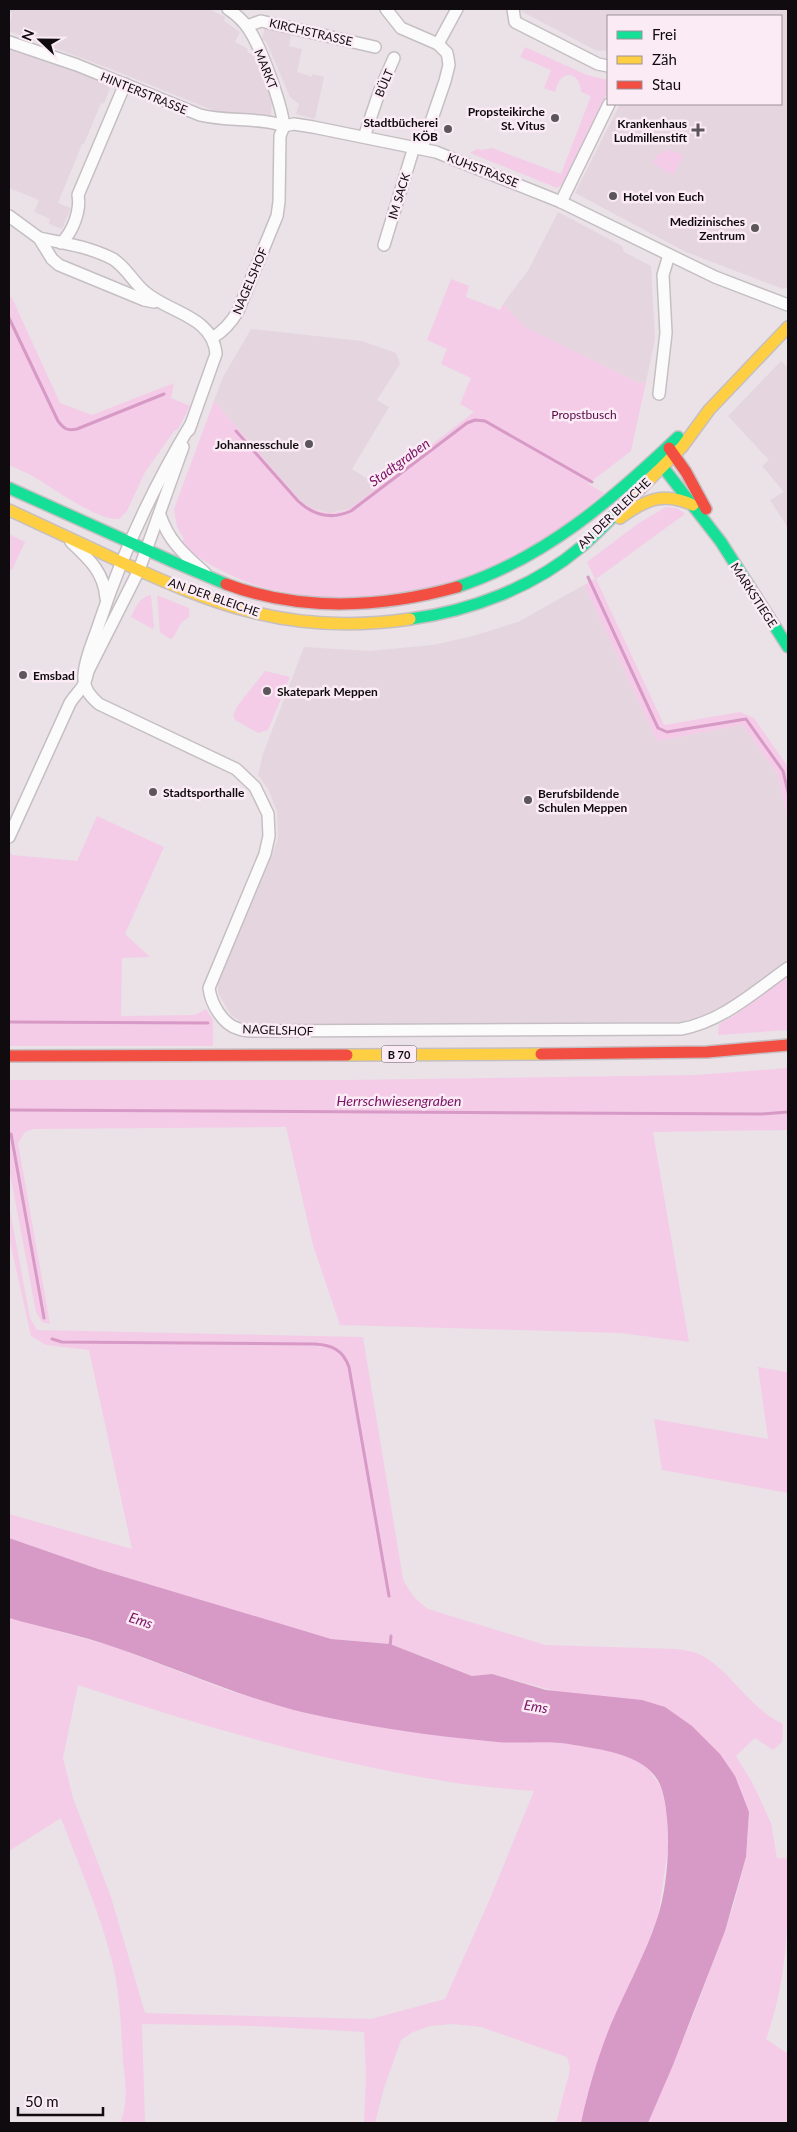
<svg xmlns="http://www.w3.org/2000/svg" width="797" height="2132" viewBox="0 0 797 2132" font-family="Lato,sans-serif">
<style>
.built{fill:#e5d5df}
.green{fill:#f4cce7;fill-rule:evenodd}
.water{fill:#d799c5}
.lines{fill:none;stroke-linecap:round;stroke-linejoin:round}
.stream{stroke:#d799c5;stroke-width:3}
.street-casing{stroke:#c5bfc3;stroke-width:14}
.fast-casing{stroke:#c5bfc3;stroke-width:14}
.slow-casing{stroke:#c5bfc3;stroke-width:14}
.jam-casing{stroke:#c5bfc3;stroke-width:14}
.street{stroke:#fcfbfb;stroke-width:11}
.fast{stroke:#16e098;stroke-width:11}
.slow{stroke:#ffcf43;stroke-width:11}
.jam{stroke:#f24e42;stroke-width:11}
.poi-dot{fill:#5c565a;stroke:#fbebf5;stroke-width:2}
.labels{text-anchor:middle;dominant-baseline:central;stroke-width:5;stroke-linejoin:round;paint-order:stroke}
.shield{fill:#fbebf5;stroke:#564e53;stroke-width:1}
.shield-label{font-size:11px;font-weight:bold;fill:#100b0e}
.street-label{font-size:12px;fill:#100b0e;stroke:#fbebf5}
.poi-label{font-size:12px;font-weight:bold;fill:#100b0e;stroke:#fbebf5;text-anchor:end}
.park-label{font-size:12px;fill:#570847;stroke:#fbebf5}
.water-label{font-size:14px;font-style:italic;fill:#791164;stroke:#fbebf5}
</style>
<rect width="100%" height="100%" fill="#eae2e7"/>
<g class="built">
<polygon points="9,9 209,9 225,17 224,21 240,32 235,42 248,49 247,52 253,55 272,99 271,115 217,112 116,71 9,31 12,13 9,12"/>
<polygon points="517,9 788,9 788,287 783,289 686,252 575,193 620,104 781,104 781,16 608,16 608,50 601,51 595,50"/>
<polygon points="265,25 292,31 289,46 302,49 297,72 312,77 312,74 324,77 315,119 296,114 299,104 290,97 266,41 262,40"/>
<polygon points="10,50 110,82 108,87 110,88 104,104 101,103 84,144 82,144 58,203 71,208 62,229 49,224 50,219 34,212 39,200 9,188 9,55"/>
<polygon points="558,212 622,246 624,252 651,266 655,339 646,382 639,383 524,327 503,304 529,269"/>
<polygon points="251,329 362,341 396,353 400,364 377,400 389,407 352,469 379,486 349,509 330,513 308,507 299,499 214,401 223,377"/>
<polygon points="781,361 788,367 788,528 770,500 784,492 762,466 769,460 728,416"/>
<polygon points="584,585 657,741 742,725 777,773 788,819 788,961 719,1011 680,1022 256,1025 241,1022 231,1015 218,993 218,984 272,856 278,838 277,811 268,789 258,775 263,754 304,647 369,651 433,645 473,636 518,622"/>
</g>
<g class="green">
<path d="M525 47 587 75 608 80V91L563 184 557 188 470 153 477 149 482 150 492 148 561 174 591 96 581 92C581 82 574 70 563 77 558 80 557 87 555 92L544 88 551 70 520 57Z"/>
<polygon points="669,150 684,155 673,175 652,163 658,154"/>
<path d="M451 279 469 286 466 297 500 310 503 304 525 327 639 383 646 382 631 451 588 484 604 493C575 518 545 541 511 559 445 594 343 608 270 589 236 581 207 564 179 544L184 539 177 527 174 509 214 401 299 499C314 512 330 517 349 509L474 412 460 404 471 378 441 364 447 349 427 340Z"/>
<path d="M9 296 12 298 60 403 92 415 174 383 171 398 190 406 178 429 174 431 145 472 127 511 119 519C98 521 53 488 34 477 26 472 17 469 9 465Z"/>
<polygon points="666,507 677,508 685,514 596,579 664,725 740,712 754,718 788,767 788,819 777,773 742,725 657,741 584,585 595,579 587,562 639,523"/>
<polygon points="9,534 25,542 12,570 9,569"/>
<path d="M151 595 154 626 153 629 131 617C136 607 139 597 151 595Z"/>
<polygon points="157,595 189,608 189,617 181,623 173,638 170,639 160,632"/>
<polygon points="265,671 290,677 268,730 258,733 235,720 233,715 238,705"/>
<polygon points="97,816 164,847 125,934 150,957 122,958 121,1016 195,1015 206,1009 213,1020 213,1046 9,1046 9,850 12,855 77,861"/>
<polygon points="788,976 788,1030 718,1035 719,1024 735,1015"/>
<polygon points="788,1068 788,1130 653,1132 689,1342 621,1333 340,1325 313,1245 286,1127 33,1129 25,1132 18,1143 50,1324 42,1322 36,1312 9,1168 9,1080 345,1080 696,1075"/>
<path d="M9 1205 30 1318 37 1330 363 1337 403 1579C409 1592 417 1601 428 1609L545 1645 675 1649C684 1650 693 1651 701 1655 730 1670 750 1709 783 1724L782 1742 773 1750 755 1738 736 1756 753 1784 771 1823 777 1858 788 1859C788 1923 788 1978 766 2039L788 2054V2123H648L694 2013 733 1907 746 1857 749 1812 558 1692 492 1674 473 1676 390 1644 331 1639 288 1627 98 1569 9 1538V1514L132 1549 89 1350 46 1345 31 1336 9 1237Z"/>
<polygon points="758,1367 788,1372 788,1493 662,1470 654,1419 768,1439"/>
<path d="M9 1618 112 1646 227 1690 305 1713 368 1725 460 1738 500 1742H559L606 1750 636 1760 650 1771 661 1787 667 1814 668 1848 658 1917 588 2093 581 2123H556L569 2074 570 2067 567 2057 481 2027 453 2024 430 2026 413 2032 401 2040 384 2088 375 2123H364L366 2075 364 2032 254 2026 142 2024 145 2123H120C129 2103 125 2081 123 2060 121 2028 120 1996 113 1965 101 1915 79 1866 61 1818L9 1851ZM78 1685C203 1727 332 1764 462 1784 486 1787 510 1789 534 1791L489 1901 445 1999 371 2019 145 2013 111 1897 73 1798 63 1758Z"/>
</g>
<path class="water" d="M9 1538 98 1569 331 1639 390 1644 472 1676 492 1674 546 1690 642 1700 665 1707 692 1726 720 1754 735 1776 749 1812 746 1857 725 1931 673 2065 648 2123H581C588 2090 598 2056 611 2024 626 1989 645 1955 657 1919 669 1885 672 1824 662 1790 652 1755 604 1750 574 1745 549 1740 523 1744 497 1742 433 1736 368 1727 306 1713 240 1697 178 1669 114 1647 80 1635 44 1628 9 1618Z"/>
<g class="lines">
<g class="stream">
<path d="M9 318 58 421C64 429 67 431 77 429L164 394"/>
<path d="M236 431 298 501C313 515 331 520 351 511L467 423 475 420 485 421 592 482"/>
<polyline points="588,577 658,728 667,732 746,719 783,771 788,792"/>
<polyline points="9,1022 208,1023"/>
<polyline points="9,1110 762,1114 788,1112"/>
<polyline points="11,1134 44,1318"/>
<path d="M52 1339 62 1342 315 1344C332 1345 343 1350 349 1367L389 1596"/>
<polyline points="390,1647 391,1636"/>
</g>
<g class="street-casing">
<g id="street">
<path d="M228 9C234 13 240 18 245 24 260 42 281 103 284 126"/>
<polyline points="386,9 401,28 438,44 447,53 448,58 449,65 445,81 422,148"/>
<polyline points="513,9 515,22 598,64 608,66"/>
<polyline points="247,26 261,21 375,47"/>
<path d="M9 42 77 65 200 115C228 122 259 117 284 126"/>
<polyline points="438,44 457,9"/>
<polyline points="284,126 294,124 313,127 436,152 561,202 715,277 788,305"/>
<polyline points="364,137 380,90 394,58"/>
<polyline points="561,202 609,104"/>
<polyline points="9,216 39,238 52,259 59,265 144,300 154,302"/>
<path d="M39 238C64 243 90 247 113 259 126 267 133 282 145 292 169 313 213 316 216 354L189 430"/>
<path d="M61 243C73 232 81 210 78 195L125 84"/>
<polyline points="384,245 414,147"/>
<path d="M212 338C224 331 231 323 238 311L277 216 279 202 280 136 284 126"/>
<polyline points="659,394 666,333 663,275 669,255"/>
<path d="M191 424C153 487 122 554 99 624 94 640 85 657 84 675 83 688 90 696 99 704L236 769 255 787 268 814 269 836 265 854 209 988C211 1004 223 1025 239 1029 245 1031 251 1031 256 1031L681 1029C723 1021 754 992 788 968"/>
<path d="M160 515C169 542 184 554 205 573"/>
<path d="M71 542C89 559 104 572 106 598"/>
<path d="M9 837 70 703C80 688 84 690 88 671L139 570 183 447"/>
</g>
</g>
<g class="fast-casing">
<g id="fast">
<polyline points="656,458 721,542 788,647"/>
<polyline points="9,488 176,563 226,584"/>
<path d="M457 587C545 558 612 500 678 437"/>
<path d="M410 619C471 611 534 587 581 547 598 533 613 516 628 501"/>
</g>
</g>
<g class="slow-casing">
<g id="slow">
<polyline points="628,501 682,447 709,410 788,327"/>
<path d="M9 510C47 528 85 545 123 563 163 581 205 600 248 611 301 625 356 627 410 619"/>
<path d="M620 518C645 500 663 491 693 505"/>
<polyline points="347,1055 541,1054"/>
</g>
</g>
<g class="jam-casing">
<g id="jam">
<polyline points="669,448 686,472 706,509"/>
<path d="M226 584C300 612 382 608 457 587"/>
<polyline points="541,1054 707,1052 788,1045"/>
<polyline points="9,1056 347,1055"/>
</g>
</g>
<use href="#street" class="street"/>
<use href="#fast" class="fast"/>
<use href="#slow" class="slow"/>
<use href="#jam" class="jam"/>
</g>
<g class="poi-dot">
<circle cx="555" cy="118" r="5"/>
<circle cx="448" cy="129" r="5"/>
<path d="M695.5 122.5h5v5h5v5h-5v5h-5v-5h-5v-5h5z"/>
<circle cx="613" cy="196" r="5"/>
<circle cx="755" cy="228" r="5"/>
<circle cx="309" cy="444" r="5"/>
<circle cx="23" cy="675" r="5"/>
<circle cx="267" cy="691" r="5"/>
<circle cx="153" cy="792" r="5"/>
<circle cx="528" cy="800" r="5"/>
</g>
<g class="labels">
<rect class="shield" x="381.5" y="1045.5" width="35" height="17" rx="4"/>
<g class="shield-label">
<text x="399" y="1054">B 70</text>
</g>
<g class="street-label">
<text transform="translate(311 32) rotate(13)">KIRCHSTRASSE</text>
<text transform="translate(266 69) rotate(68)">MARKT</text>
<text transform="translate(384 83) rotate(-67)">BÜLT</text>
<text transform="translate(144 93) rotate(22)">HINTERSTRASSE</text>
<text transform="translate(483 170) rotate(21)">KUHSTRASSE</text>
<text transform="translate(399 196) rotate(-73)">IM SACK</text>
<text transform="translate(250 281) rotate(-67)">NAGELSHOF</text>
<text transform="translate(614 513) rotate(-44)">AN DER BLEICHE</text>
<text transform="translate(754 595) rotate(57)">MARKSTIEGE</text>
<text transform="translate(214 597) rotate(19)">AN DER BLEICHE</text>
<text transform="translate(278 1030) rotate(2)">NAGELSHOF</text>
</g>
<g class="poi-label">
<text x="545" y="111">Propsteikirche<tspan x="545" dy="14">St. Vitus</tspan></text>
<text x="438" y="122">Stadtbücherei<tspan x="438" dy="14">KÖB</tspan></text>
<text x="687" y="123">Krankenhaus<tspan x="687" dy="14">Ludmillenstift</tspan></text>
<text x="623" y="196" text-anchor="start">Hotel von Euch</text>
<text x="745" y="221">Medizinisches<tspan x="745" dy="14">Zentrum</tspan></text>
<text x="299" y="444">Johannesschule</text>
<text x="33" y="675" text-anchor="start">Emsbad</text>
<text x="277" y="691" text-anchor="start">Skatepark Meppen</text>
<text x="163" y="792" text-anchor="start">Stadtsporthalle</text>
<text x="538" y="793" text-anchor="start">Berufsbildende<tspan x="538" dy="14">Schulen Meppen</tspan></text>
</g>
<g class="park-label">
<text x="584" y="414">Propstbusch</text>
</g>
<g class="water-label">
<text transform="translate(399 462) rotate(-36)">Stadtgraben</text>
<text x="399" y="1100">Herrschwiesengraben</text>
<text transform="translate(141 1620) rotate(18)">Ems</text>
<text transform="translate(536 1706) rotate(9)">Ems</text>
</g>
</g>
<rect width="797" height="2132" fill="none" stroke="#100b0e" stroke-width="20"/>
<rect x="607" y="15" width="175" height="90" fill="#fbebf5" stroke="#9d9199"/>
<rect x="617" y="31" width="25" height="8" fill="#16e098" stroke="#9d9199"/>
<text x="652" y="40" font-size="15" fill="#100b0e">Frei</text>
<rect x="617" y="56" width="25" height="8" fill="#ffcf43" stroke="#9d9199"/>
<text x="652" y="65" font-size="15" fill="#100b0e">Zäh</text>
<rect x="617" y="81" width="25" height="8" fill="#f24e42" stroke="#9d9199"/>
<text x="652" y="90" font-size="15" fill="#100b0e">Stau</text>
<g transform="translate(40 40) rotate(292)" stroke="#fbebf5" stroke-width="4" paint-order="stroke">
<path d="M0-4L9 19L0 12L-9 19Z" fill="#100b0e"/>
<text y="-8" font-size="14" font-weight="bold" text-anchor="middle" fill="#100b0e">N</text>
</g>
<path d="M18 2107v8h85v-8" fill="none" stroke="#100b0e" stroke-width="2.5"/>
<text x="25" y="2107" font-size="15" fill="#100b0e" stroke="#fbebf5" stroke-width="4" paint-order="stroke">50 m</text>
</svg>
